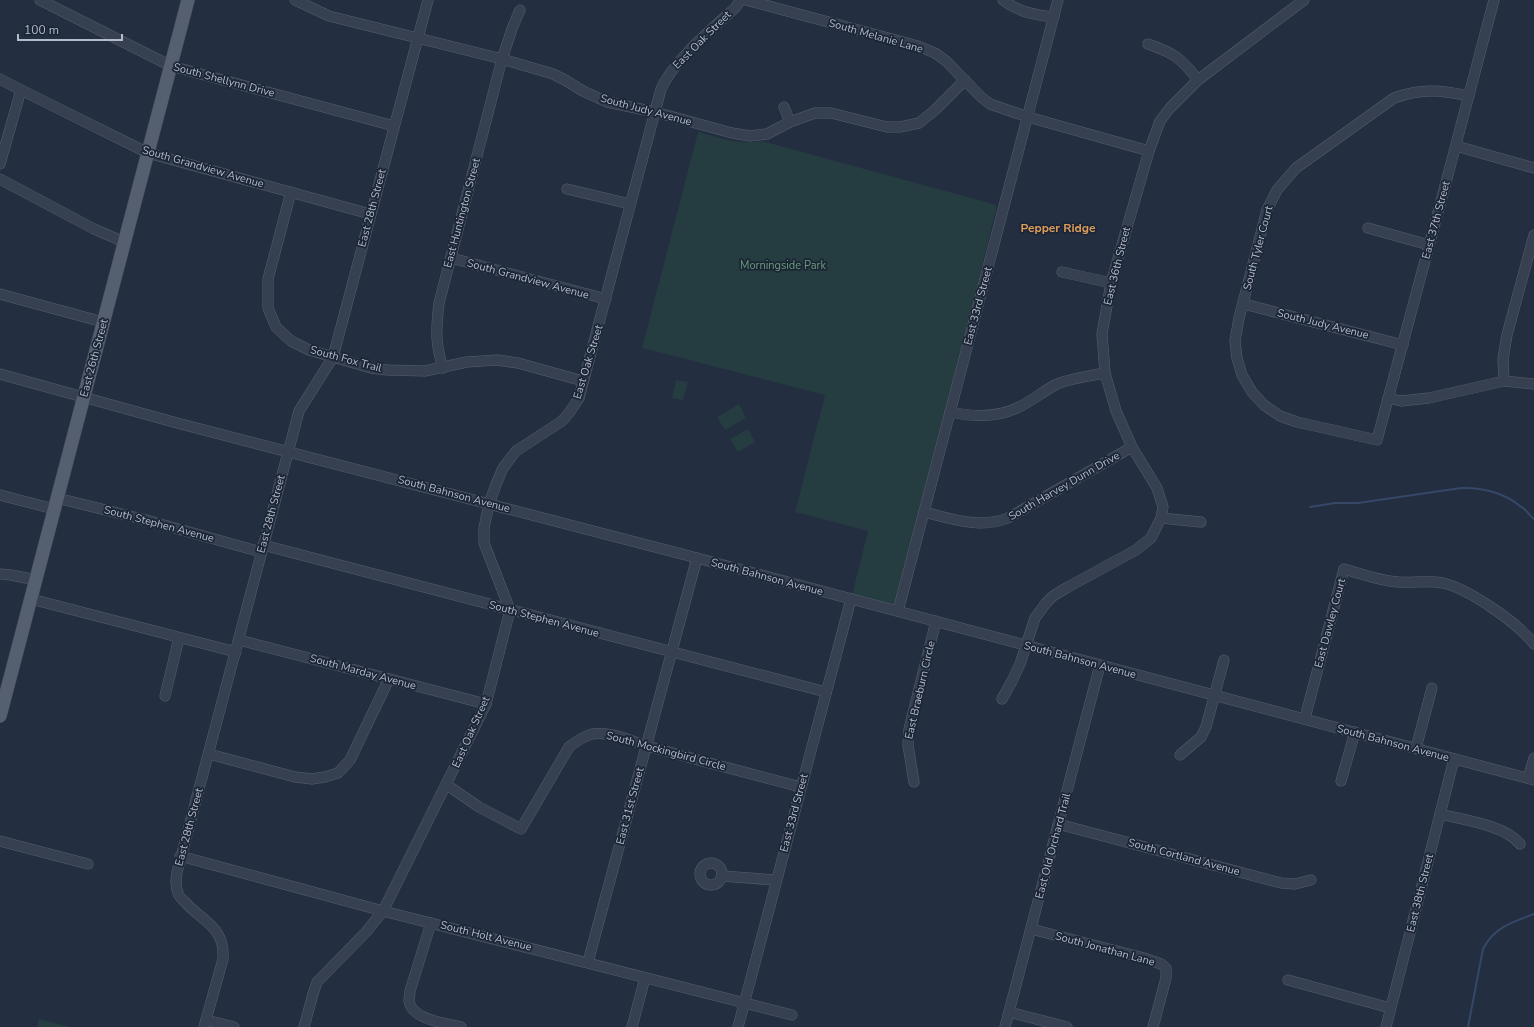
<svg xmlns="http://www.w3.org/2000/svg" width="1534" height="1027" viewBox="0 0 1534 1027" font-family="'Nunito Sans',sans-serif">
<style>
.green{fill:#253c41}
.lines{fill:none;stroke-linecap:round;stroke-linejoin:round}
.stream{stroke:#354868;stroke-width:2}
.minor-casing{stroke:#555e6e;stroke-width:11}
.major-casing{stroke:#404959;stroke-width:14}
.minor{stroke:#374050;stroke-width:10}
.major{stroke:#555f70;stroke-width:13}
.labels{text-anchor:middle;dominant-baseline:central;stroke-width:3.5;stroke-linejoin:round;paint-order:stroke}
.street-label{font-size:11px;fill:#b3bbcb;stroke:#1c2535}
.park-label{font-size:11px;fill:#699d78;stroke:#1c2535}
.neighbourhood-label{font-size:12px;font-weight:bold;fill:#dc9c5d;stroke:#1c2535}
</style>
<rect width="100%" height="100%" fill="#232e40"/>
<g class="green">
<path d="M698 132C720 138 738 145 762 141L997 205 898 611 851 599 868 531 795 512 825 395 642 348Z"/>
<polygon points="676,380 688,382 683,400 672,398"/>
<polygon points="739,404 746,418 725,430 717,417"/>
<polygon points="748,429 755,442 738,452 730,439"/>
<polygon points="39,1019 71,1027 37,1027"/>
</g>
<g class="lines">
<g class="stream">
<path d="M1310 507 1335 503H1358L1461 488C1482 487 1504 493 1520 506 1526 509 1529 515 1534 519"/>
<path d="M1468 1027 1483 949C1494 927 1513 922 1534 914"/>
</g>
<g class="minor-casing">
<g id="minor">
<polyline points="40,0 171,66 394,126"/>
<polyline points="295,0 329,16 502,59 553,74 565,80 583,91 607,102 655,112 732,133 750,136 767,134 790,122 815,113 831,113 887,127 900,127 919,123 935,110 965,80"/>
<polyline points="746,0 918,46 935,53 946,61 981,97 990,104 1028,117 1149,151"/>
<path d="M1003 0C1019 12 1034 15 1054 17"/>
<path d="M1148 44C1174 53 1181 58 1198 80"/>
<polyline points="0,79 21,90 148,153 370,214"/>
<path d="M1469 96C1441 90 1422 88 1394 98L1296 168 1277 190 1267 210 1239 318 1235 341 1237 358 1242 375 1252 392 1264 405 1280 416 1297 422 1377 440C1416 293 1456 147 1494 0"/>
<polyline points="784,107 790,122"/>
<polyline points="1456,146 1534,168"/>
<polyline points="0,164 21,90"/>
<polyline points="0,179 94,229 124,242"/>
<polyline points="567,189 630,204"/>
<polyline points="291,192 268,279 268,308 276,327 291,341 309,350 371,368 387,370 425,371 467,362 497,360 518,363 583,381"/>
<polyline points="1368,228 1429,245"/>
<polyline points="451,258 606,299"/>
<polyline points="1062,272 1111,283"/>
<polyline points="0,294 103,322"/>
<polyline points="1244,304 1403,345"/>
<path d="M443 368C435 343 436 329 439 303L502 59 513 26 520 10"/>
<polyline points="0,374 177,423 697,558 1534,780"/>
<polyline points="1504,381 1503,359 1507,335 1534,235"/>
<polyline points="1388,398 1401,401 1429,398 1504,381 1534,384"/>
<path d="M950 412C973 417 996 418 1017 408 1031 402 1043 391 1057 384 1072 378 1089 376 1105 373"/>
<polyline points="0,495 54,509"/>
<polyline points="57,498 146,520 261,552"/>
<path d="M924 512C952 519 980 529 1008 518L1132 447"/>
<polyline points="1161,518 1201,522"/>
<polyline points="263,545 826,692"/>
<polyline points="0,574 11,575 36,580"/>
<polyline points="31,599 236,652"/>
<polyline points="898,611 1058,0"/>
<polyline points="239,640 486,704"/>
<polyline points="165,696 179,638"/>
<polyline points="1002,699 1012,681 1020,664 1035,618 1046,603 1053,596 1068,587 1136,550 1151,538 1161,518 1163,507 1157,488 1132,447 1116,411 1105,373 1102,334 1111,283 1149,151 1160,121 1170,108 1198,80 1304,0"/>
<path d="M1305 718 1344 569C1361 574 1380 581 1398 582 1413 583 1428 580 1443 583 1469 589 1518 623 1534 644"/>
<polyline points="1416,748 1432,688"/>
<polyline points="209,754 295,777 312,779 325,777 338,773 350,760 389,679"/>
<polyline points="1180,755 1201,737 1206,727 1224,660"/>
<polyline points="1528,778 1534,758"/>
<polyline points="1341,781 1355,732"/>
<polyline points="914,782 908,745 909,729 936,621"/>
<path d="M447 785 479 807 521 829 569 747C576 742 583 736 592 734 612 731 632 742 651 747 701 761 751 774 801 787"/>
<path d="M1440 814C1463 820 1505 825 1520 844"/>
<polyline points="1058,824 1281,883 1295,884 1311,880"/>
<polyline points="0,841 88,864"/>
<polyline points="180,856 383,911 792,1015"/>
<circle cx="711" cy="874" r="11"/>
<polyline points="722,876 776,880"/>
<path d="M431 923 410 991C410 994 409 998 409 1001 412 1020 446 1023 461 1027"/>
<polyline points="1031,929 1144,958 1161,964 1166,968 1166,978 1153,1027"/>
<polyline points="588,962 697,558"/>
<polyline points="1288,980 1390,1008"/>
<polyline points="1009,1012 1067,1027"/>
<polyline points="206,1020 234,1027"/>
<path d="M204 1027 223 959C225 927 204 923 186 903 183 900 179 897 178 893 175 886 176 879 177 872L299 411 333 357 428 0"/>
<path d="M304 1027 313 994 317 982 366 932 383 911 486 704 510 610 484 543V528L489 504 497 482 503 468 516 451 562 421 569 413 579 398 661 89C674 60 711 30 735 8L741 0"/>
<polyline points="632,1027 645,978"/>
<polyline points="738,1027 851,599"/>
<polyline points="1005,1027 1100,665"/>
<polyline points="1386,1027 1454,759"/>
</g>
</g>
<g class="major-casing">
<polyline id="major" points="0,716 188,0"/>
</g>
<use href="#minor" class="minor"/>
<use href="#major" class="major"/>
</g>
<g class="labels">
<g class="street-label">
<text transform="translate(876 36) rotate(16)">South Melanie Lane</text>
<text transform="translate(702 40) rotate(-45)">East Oak Street</text>
<text transform="translate(224 80) rotate(15)">South Shellynn Drive</text>
<text transform="translate(646 110) rotate(15)">South Judy Avenue</text>
<text transform="translate(203 167) rotate(16)">South Grandview Avenue</text>
<text transform="translate(372 208) rotate(-75)">East 28th Street</text>
<text transform="translate(462 213) rotate(-75)">East Huntington Street</text>
<text transform="translate(1436 220) rotate(-75)">East 37th Street</text>
<text transform="translate(1258 248) rotate(-75)">South Tyler Court</text>
<text transform="translate(1117 266) rotate(-76)">East 36th Street</text>
<text transform="translate(528 279) rotate(15)">South Grandview Avenue</text>
<text transform="translate(978 306) rotate(-75)">East 33rd Street</text>
<text transform="translate(1323 324) rotate(14)">South Judy Avenue</text>
<text transform="translate(94 358) rotate(-75)">East 26th Street</text>
<text transform="translate(346 359) rotate(15)">South Fox Trail</text>
<text transform="translate(588 362) rotate(-73)">East Oak Street</text>
<text transform="translate(1064 486) rotate(-30)">South Harvey Dunn Drive</text>
<text transform="translate(454 494) rotate(15)">South Bahnson Avenue</text>
<text transform="translate(271 514) rotate(-75)">East 28th Street</text>
<text transform="translate(159 524) rotate(15)">South Stephen Avenue</text>
<text transform="translate(767 577) rotate(15)">South Bahnson Avenue</text>
<text transform="translate(544 619) rotate(15)">South Stephen Avenue</text>
<text transform="translate(1330 623) rotate(-75)">East Dawley Court</text>
<text transform="translate(1080 660) rotate(15)">South Bahnson Avenue</text>
<text transform="translate(363 672) rotate(15)">South Marday Avenue</text>
<text transform="translate(920 690) rotate(-77)">East Braeburn Circle</text>
<text transform="translate(471 732) rotate(-66)">East Oak Street</text>
<text transform="translate(1393 743) rotate(15)">South Bahnson Avenue</text>
<text transform="translate(666 751) rotate(15)">South Mockingbird Circle</text>
<text transform="translate(630 806) rotate(-75)">East 31st Street</text>
<text transform="translate(794 813) rotate(-75)">East 33rd Street</text>
<text transform="translate(189 827) rotate(-75)">East 28th Street</text>
<text transform="translate(1053 846) rotate(-75)">East Old Orchard Trail</text>
<text transform="translate(1184 857) rotate(15)">South Cortland Avenue</text>
<text transform="translate(1420 893) rotate(-76)">East 38th Street</text>
<text transform="translate(486 936) rotate(14)">South Holt Avenue</text>
<text transform="translate(1105 949) rotate(15)">South Jonathan Lane</text>
</g>
<g class="park-label">
<text x="783" y="265">Morningside Park</text>
</g>
<g class="neighbourhood-label">
<text x="1058" y="228">Pepper Ridge</text>
</g>
</g>
<path d="M18 34v6h104v-6" fill="none" stroke="#b3bbcb" stroke-width="2"/>
<text x="24" y="34" font-size="12" fill="#b3bbcb" stroke="#1c2535" stroke-width="3" paint-order="stroke">100 m</text>
</svg>
